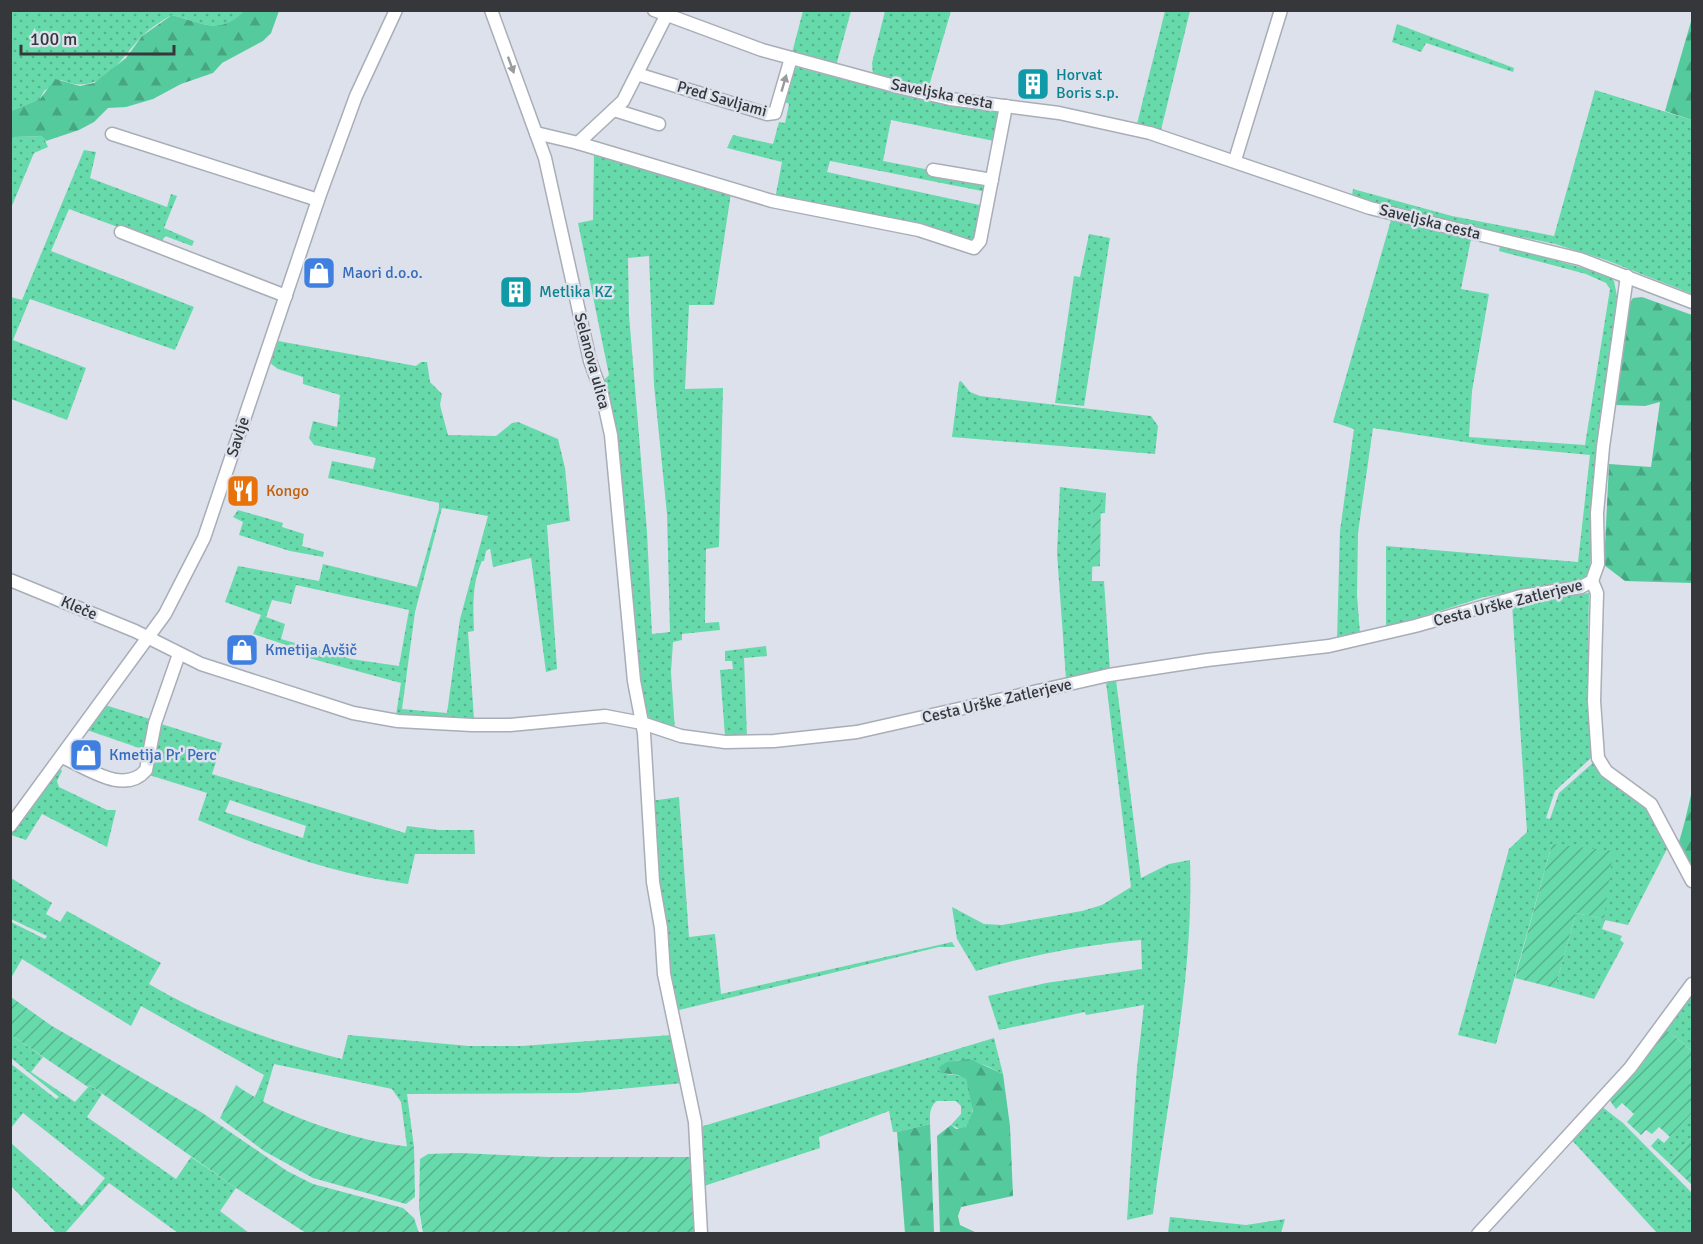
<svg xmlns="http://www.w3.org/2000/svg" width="1703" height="1244" viewBox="0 0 1703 1244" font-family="Signika,sans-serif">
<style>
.grass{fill:url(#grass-dots);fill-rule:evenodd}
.forest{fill:url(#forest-firs)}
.garden{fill:url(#garden-furrows)}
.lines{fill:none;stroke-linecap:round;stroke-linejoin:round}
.minor-casing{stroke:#a8adb7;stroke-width:15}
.minor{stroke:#fff;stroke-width:12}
.oneway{fill:#9a9b9d}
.labels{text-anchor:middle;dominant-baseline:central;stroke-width:5;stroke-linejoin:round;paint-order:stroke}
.culture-label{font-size:16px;fill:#0d838f;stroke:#dce1eb;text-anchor:start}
.street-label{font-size:16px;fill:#35373b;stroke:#dce1eb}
.shop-label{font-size:16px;fill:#366cbe;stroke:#dce1eb;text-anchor:start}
.food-label{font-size:16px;fill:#c56008;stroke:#dce1eb;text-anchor:start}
</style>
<defs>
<pattern id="grass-dots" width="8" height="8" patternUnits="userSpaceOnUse" patternTransform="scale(1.5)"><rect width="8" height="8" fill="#67daac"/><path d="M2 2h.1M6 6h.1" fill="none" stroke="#56b28d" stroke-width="1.8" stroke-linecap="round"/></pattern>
<pattern id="forest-firs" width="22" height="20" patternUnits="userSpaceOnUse" patternTransform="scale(1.5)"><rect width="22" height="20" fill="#55cb9d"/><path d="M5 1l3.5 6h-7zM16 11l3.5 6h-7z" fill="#47a681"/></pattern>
<pattern id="garden-furrows" width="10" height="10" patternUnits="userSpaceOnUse" patternTransform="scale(1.5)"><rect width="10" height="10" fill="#67daac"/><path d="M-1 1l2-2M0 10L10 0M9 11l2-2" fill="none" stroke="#56b28d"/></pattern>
</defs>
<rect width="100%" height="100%" fill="#dce1eb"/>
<g class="grass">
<path d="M11 11H245C222 36 201 23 172 15 161 21 150 28 141 37 118 62 101 97 61 80L44 91 40 99 11 111Z"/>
<polygon points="803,11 851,11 836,66 792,53"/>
<polygon points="885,11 951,11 929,86 925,88 873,76 872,63"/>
<polygon points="1165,11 1190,11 1161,130 1137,124"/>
<polygon points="1397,24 1514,68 1513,72 1426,43 1421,52 1392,42"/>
<polygon points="792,66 933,102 1000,112 994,141 891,120 883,161 988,181 987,192 830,161 827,172 984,206 974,245 775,199 782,162 727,148 733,135 773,144 779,122 785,123 789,104 785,102"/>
<polygon points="1595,90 1692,120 1692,294 1606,260 1555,244 1453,223 1352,196 1353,189 1452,216 1554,236"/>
<polygon points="43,136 48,147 34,153 11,208 11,140 14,137"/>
<polygon points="84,150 96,152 90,178 167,207 171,194 177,196 164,228 194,241 192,246 165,236 161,243 69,209 51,251 194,307 175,350 30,299 13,340 86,368 67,420 11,399 11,297 22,300"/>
<path d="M594 151 731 193 714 305H689L685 389 723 388 719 547 706 549 705 623 719 622 720 630 682 634V640L673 642 671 672 675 731 649 718 641 698 619 452 604 380 609 375 578 223 593 220ZM649 256 654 385 667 514 670 632 652 634 647 532 629 315 628 258Z"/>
<polygon points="1391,220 1471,239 1461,289 1489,294 1472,391 1469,437 1585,445 1610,289 1606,283 1586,274 1499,251 1500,245 1608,275 1614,281 1617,296 1597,448 1590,569 1585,577 1572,582 1484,597 1386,628 1386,546 1578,562 1590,455 1484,445 1373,428 1358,533 1357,595 1360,634 1337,639 1340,531 1354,429 1333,422"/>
<polygon points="1089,234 1110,238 1084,406 1055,403 1074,276 1080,277"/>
<path d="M278 341 416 366 421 362H427L430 382 442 394 440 405 448 435 496 436 512 423 518 422 558 439 565 468 570 521 547 525 557 669 546 672 531 558 493 567 490 548 486 551 484 561H482C472 583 473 607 474 631L468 632 474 719 396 715 401 683 294 654 295 648 253 634 261 615 225 602 238 566 319 581 323 564 417 587 439 509V503L328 478 332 461 373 469 376 458 314 445 309 438 313 421 337 427 340 395 303 384V377L278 369 270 363ZM442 508 488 516 460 619 447 713 402 709 415 612ZM296 585 409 610 399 666 351 659 281 639 285 624 266 617 272 600 291 604Z"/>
<polygon points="961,381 970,392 980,396 1151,416 1158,426 1155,454 952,437 959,382"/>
<polygon points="1060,487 1106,493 1105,513 1093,514 1092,581 1104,581 1110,670 1066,679 1057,553"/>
<polygon points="238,510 283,523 282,527 304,534 302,546 324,552 323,557 290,551 239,535 243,522 233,517"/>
<polygon points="1589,593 1588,643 1595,747 1591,758 1555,791 1546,818 1550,819 1559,793 1595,761 1646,802 1667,842 1667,849 1628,925 1605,920 1602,929 1622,936 1620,940 1624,943 1594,999 1555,988 1576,913 1604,919 1552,844 1496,1044 1458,1035 1509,849 1527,832 1512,604"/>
<polygon points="766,646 767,656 744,658 747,736 725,736 720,670 733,669 732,661 725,661 725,651"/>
<path d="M1116 680 1141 878 1169 864 1190 860C1194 979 1167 1097 1153 1214L1127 1220 1137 1068 1144 1005 1086 1015 1085 1012 999 1030 988 996 1046 983 1142 969 1141 940C1084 945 1030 955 976 971L957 939 952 907 984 924 1002 925 1082 911 1102 905 1131 887 1106 682Z"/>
<polygon points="105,705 153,720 148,751 87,730"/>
<path d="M158 723 222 743 212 774 405 833 407 826 439 830H474L475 854H415L408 884C334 875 266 849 198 820L207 793 149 775ZM230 800 306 826 303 838 225 812Z"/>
<polygon points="60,769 62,771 57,781 59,787 107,810 116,810 107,847 42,814 26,840 11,835"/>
<polygon points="679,797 689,937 715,934 721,994 952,942 955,947 939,947 675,1011 658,886 651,801"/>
<path d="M11 878 52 903 46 914 60 922 67 911 161 963 149 984C210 1020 274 1042 342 1059L348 1035 469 1046H521L672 1035 683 1083 578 1093 407 1094 414 1147H407L401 1102 392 1089 274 1064 263 1102 254 1099 264 1075 141 1006 131 1026 22 959 11 978V922L45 939 47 936 11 919Z"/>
<polygon points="1692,988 1692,1051 1663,1027"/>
<polygon points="11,1035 43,1057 31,1072 75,1102 90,1085 102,1094 87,1117 176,1179 191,1157 236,1188 220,1211 249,1233 178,1233 109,1183 65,1233 56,1233 11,1186 11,1143 82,1206 105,1178 23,1113 11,1128 10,1063 56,1099 59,1097 11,1058"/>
<path d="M994 1038 1003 1074C981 1063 960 1051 939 1070 947 1078 958 1072 966 1079 972 1094 979 1119 962 1130L951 1125 961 1114V1106L956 1101H937C929 1107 930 1115 930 1124L897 1132H893L889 1111 819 1137 820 1148 704 1186 700 1127Z"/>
<polygon points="1601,1106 1623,1123 1692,1193 1692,1233 1657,1233 1569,1137"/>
<polygon points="1692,1113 1692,1137 1669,1163 1651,1146 1658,1138 1664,1143"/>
<polygon points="1170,1217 1246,1225 1285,1219 1281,1233 1168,1233"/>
</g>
<g class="forest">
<path d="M245 10 279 11 271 33 263 41 222 63 213 73 181 84 153 99 126 107 108 108 94 122 79 130 46 141 42 136 14 137 11 140V111L40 99 55 79 80 86 94 83 126 58 142 36 172 15C201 23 222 36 245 10Z"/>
<polygon points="1692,18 1692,120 1665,111"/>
<polygon points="1642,297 1692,315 1692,583 1625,581 1604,565 1609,464 1651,467 1660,402 1645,406 1615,405 1628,306 1633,298"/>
<path d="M1692 790V877L1676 849C1680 844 1690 800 1692 790Z"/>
<polygon points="970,1059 1003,1074 1010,1126 1013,1196 961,1207 958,1216 960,1225 977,1233 940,1233 937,1136 951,1125 956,1129 966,1127 973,1111 966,1079 958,1075 941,1073 939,1067 947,1062"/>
<polygon points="930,1124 934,1233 905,1233 897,1132"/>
</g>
<g class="garden">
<polygon points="1101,495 1100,566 1090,567 1094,496"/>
<polygon points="1552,844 1613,851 1604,919 1576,913 1555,988 1515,978"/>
<polygon points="11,997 52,1026 201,1112 287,1171 313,1184 403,1208 414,1218 419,1233 306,1233 236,1188 90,1085 88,1087 11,1035"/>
<polygon points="1663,1027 1692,1051 1692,1113 1670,1137 1659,1127 1652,1134 1646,1130 1641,1135 1627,1122 1634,1114 1622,1103 1616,1109 1608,1098"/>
<path d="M236 1085C277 1115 363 1144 414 1147L415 1197 406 1204 313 1178 264 1151 220 1118Z"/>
<polygon points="1692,1137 1692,1185 1669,1163"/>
<polygon points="459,1153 548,1157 696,1157 698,1233 423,1233 419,1208 420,1159 428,1154"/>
</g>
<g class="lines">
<g class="minor-casing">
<g id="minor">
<polyline points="491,10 545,158 590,361 602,394 611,435 634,681 644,733 653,882 661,928 664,974 695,1122 701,1234"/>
<polyline points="654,10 762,50 902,88 950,99 1059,113 1150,133 1370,208 1580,259 1692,302"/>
<polyline points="637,74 767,114 775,113 791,58"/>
<polyline points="614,110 659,124"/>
<polyline points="536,133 578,143 623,101 666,16"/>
<polyline points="112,134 318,200"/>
<polyline points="578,143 772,201 919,230 974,248 980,241 1006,106"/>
<polyline points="1235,160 1281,10"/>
<polyline points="933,170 992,180"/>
<polyline points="121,232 286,296"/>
<polyline points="10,580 135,631 201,664 353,713 398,721 472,725 510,725 605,716 642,723 681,736 725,742 774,741 857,732 1109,675 1207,660 1329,646 1415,626 1521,596 1581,587 1592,581 1598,564 1597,513 1603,447 1627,276"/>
<polyline points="1592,581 1597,593 1594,701 1598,758 1606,771 1651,804 1692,881"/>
<path d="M62 757C86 767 124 796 146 770L155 723 179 654"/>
<polyline points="10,826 165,614 204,538 318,200 356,96 396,10"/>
<polyline points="1478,1234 1630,1068 1692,984"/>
</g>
</g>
<use href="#minor" class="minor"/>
</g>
<defs><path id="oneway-solid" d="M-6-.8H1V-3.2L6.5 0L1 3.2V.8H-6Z" transform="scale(1.5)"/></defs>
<g class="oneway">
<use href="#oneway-solid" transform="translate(511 65) rotate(70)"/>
<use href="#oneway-solid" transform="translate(784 83) rotate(-74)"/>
</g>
<defs>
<g id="building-square" transform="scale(1.725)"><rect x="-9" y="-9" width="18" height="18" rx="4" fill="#0f9aa8" stroke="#dce1eb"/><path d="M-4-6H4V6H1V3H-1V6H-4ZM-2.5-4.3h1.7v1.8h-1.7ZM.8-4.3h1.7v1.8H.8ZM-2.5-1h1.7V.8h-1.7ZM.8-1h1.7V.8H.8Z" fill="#fff"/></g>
<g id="shop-square" transform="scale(1.725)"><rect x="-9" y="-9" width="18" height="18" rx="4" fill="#3f7fe0" stroke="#dce1eb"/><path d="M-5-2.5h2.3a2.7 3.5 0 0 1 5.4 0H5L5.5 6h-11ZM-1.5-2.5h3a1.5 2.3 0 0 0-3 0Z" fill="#fff"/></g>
<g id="restaurant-square" transform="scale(1.725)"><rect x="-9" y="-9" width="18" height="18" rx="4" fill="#e8710a" stroke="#dce1eb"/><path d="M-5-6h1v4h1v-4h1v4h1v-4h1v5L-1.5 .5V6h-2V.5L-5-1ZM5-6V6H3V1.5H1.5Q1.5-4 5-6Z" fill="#fff"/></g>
</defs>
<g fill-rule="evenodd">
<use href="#building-square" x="1033" y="84"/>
<use href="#shop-square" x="319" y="273"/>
<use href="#building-square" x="516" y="292"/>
<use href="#restaurant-square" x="243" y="491"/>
<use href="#shop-square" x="242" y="650"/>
<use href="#shop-square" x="86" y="755"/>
</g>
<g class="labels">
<g class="culture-label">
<text x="1056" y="75">Horvat<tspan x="1056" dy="18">Boris s.p.</tspan></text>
<text x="539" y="292">Metlika KZ</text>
</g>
<g class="street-label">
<text transform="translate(942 94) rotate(11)">Saveljska cesta</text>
<text transform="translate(722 99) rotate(16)">Pred Savljami</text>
<text transform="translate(1430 222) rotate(14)">Saveljska cesta</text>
<text transform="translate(592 361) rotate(75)">Selanova ulica</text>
<text transform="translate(238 437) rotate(-72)">Savlje</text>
<text transform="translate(1508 603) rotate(-14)">Cesta Urške Zatlerjeve</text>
<text transform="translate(79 608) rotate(23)">Kleče</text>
<text transform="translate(997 701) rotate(-13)">Cesta Urške Zatlerjeve</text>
</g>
<g class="shop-label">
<text x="342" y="273">Maori d.o.o.</text>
<text x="265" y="650">Kmetija Avšič</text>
<text x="109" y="755">Kmetija Pr' Perc</text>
</g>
<g class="food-label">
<text x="266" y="491">Kongo</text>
</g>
</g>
<rect width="1703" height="1244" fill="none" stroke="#35373b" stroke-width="24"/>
<path d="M21 45v9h153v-9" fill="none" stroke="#35373b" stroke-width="3"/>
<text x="30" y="45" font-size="18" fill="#35373b" stroke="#dce1eb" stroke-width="4.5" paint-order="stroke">100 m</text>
</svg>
